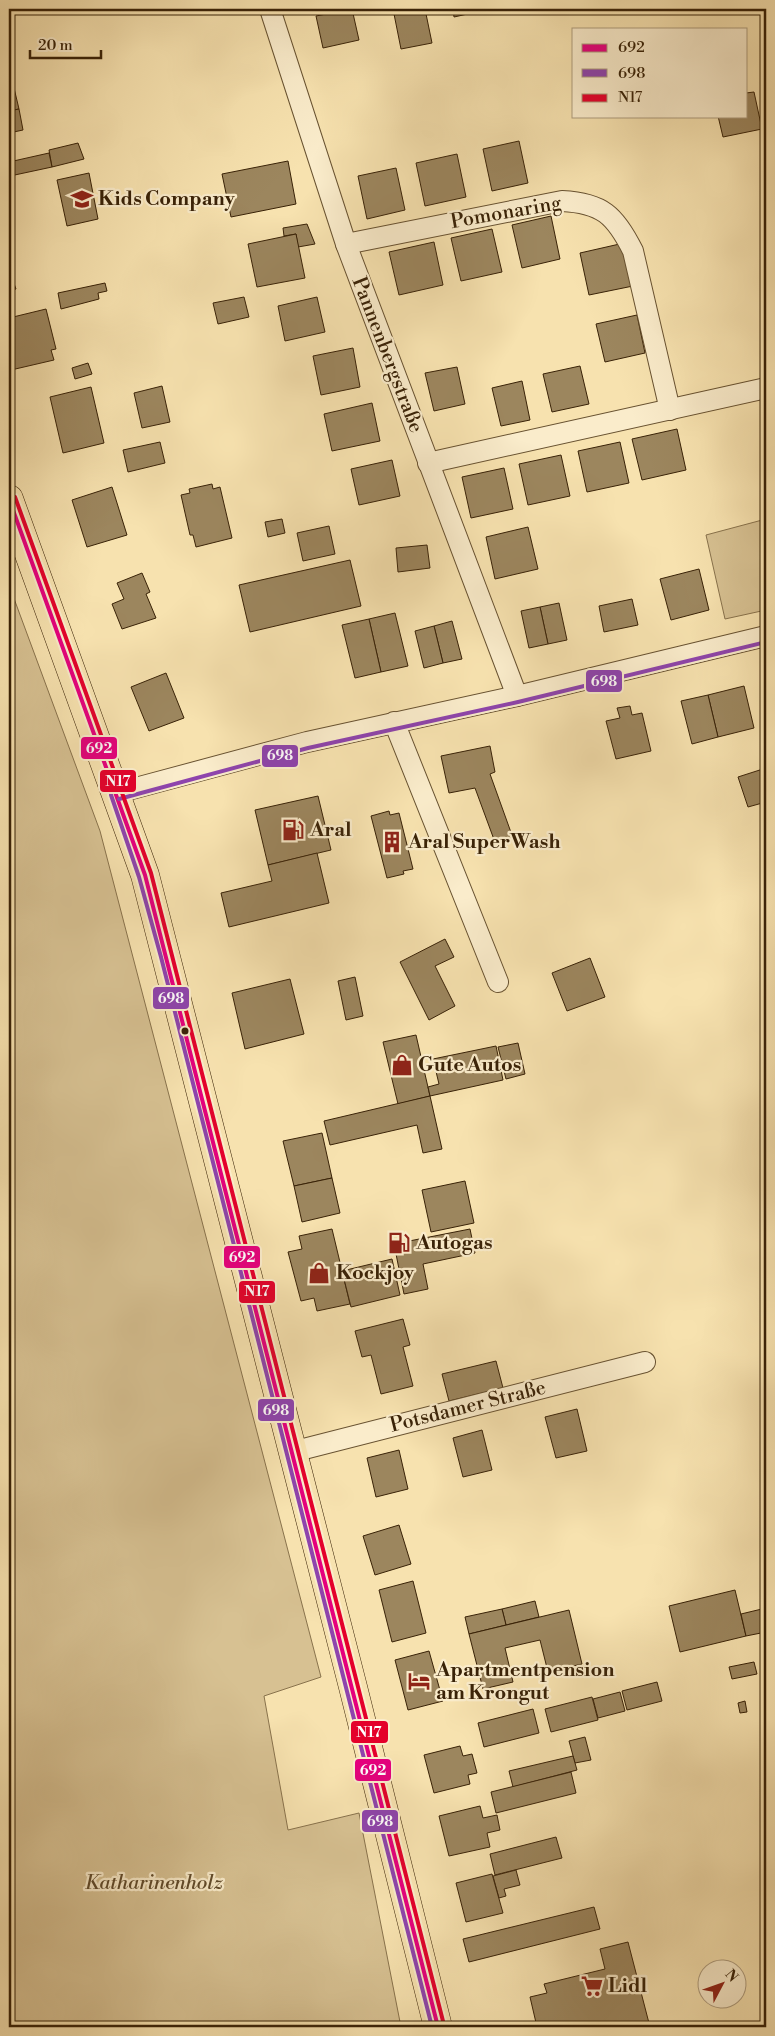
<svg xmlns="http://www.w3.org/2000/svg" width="775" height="2036" viewBox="0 0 775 2036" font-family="'Libre Bodoni',serif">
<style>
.green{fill:#d7c192;stroke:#88724c}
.building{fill:#9c865e;stroke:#392207}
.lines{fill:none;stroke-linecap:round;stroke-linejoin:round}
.street-casing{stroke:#685231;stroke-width:22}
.primary-casing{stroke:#392207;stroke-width:29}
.street{stroke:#faeccb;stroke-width:20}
.primary{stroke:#f7e2af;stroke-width:28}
.bus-1-casing{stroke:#faeccb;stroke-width:8}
.bus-2-casing{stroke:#faeccb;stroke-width:8}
.bus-3-casing{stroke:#faeccb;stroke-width:8}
.bus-1{stroke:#e5007d;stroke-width:4}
.bus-2{stroke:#8e44ad;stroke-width:4}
.bus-3{stroke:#e4002b;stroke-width:4}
.bus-dot{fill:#392207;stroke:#faeccb;stroke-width:2}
.labels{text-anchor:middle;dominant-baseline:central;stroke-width:4.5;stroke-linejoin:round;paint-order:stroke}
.poi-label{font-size:20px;font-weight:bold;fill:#392207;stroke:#faeccb;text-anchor:start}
.street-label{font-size:20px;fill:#392207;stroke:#faeccb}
.park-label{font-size:20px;font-style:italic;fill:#604a2a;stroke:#faeccb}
.line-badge{stroke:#faeccb;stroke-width:2}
.badge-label{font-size:14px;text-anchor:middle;font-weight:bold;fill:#fff}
</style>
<rect width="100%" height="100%" fill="#f7e2af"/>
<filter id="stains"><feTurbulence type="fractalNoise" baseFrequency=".004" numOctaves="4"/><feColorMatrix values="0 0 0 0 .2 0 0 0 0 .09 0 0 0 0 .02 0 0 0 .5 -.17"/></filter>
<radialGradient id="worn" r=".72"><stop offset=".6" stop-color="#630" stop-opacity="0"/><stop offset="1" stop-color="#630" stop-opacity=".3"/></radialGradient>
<g class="green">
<polygon points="766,519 766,610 725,619 706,535"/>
<polygon points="9,585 100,831 321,1677 264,1696 288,1830 359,1813 401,2027 9,2027"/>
</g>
<g class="building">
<polygon points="352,9 359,40 323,48 316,16"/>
<polygon points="393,9 425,9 432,43 401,49"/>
<polygon points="453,9 490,9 454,17"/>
<polygon points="14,88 19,109 9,111 9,90"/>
<polygon points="754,92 762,129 723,137 718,116 746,116 746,93"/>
<polygon points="19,109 23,130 9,133 9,111"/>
<polygon points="519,141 528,183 492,191 483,149"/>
<polygon points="78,143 84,159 52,167 49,150"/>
<polygon points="49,153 52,167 10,176 9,162"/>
<polygon points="457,154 466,197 425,206 416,163"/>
<polygon points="288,161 296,204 231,217 222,174"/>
<polygon points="396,168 405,210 367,219 358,176"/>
<polygon points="89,173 98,219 67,226 57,180"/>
<polygon points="551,216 560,259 522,268 512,225"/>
<polygon points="307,224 315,244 298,247 296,234 284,236 283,228"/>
<polygon points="492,229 502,272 461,281 451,238"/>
<polygon points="296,234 305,278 257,287 248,244"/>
<polygon points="434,242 443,285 399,295 389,252"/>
<polygon points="624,243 633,286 589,295 580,253"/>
<polygon points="9,270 16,289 9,291"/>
<polygon points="105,283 107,291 98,293 99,299 61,309 58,293"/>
<polygon points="244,297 249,317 218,324 213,303"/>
<polygon points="317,297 325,332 285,341 278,306"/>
<polygon points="46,309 56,349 51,350 54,360 11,370 9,360 9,318"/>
<polygon points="637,315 645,353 605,362 596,324"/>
<polygon points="353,348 360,387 321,395 313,356"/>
<polygon points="88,363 92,374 75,379 72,368"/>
<polygon points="580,366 589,404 552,412 543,374"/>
<polygon points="457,367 465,404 434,411 425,373"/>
<polygon points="522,381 530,420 501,426 492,388"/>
<polygon points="162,386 170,422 142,428 134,393"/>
<polygon points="91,387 104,443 63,453 50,397"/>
<polygon points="372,403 380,441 332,451 324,414"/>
<polygon points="677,429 686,470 642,480 632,439"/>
<polygon points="160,442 165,463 128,472 123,450"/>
<polygon points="620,442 629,483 587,492 578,451"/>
<polygon points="561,455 570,496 528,505 519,464"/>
<polygon points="392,460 400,496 359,505 351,469"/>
<polygon points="504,468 513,509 471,518 462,477"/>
<polygon points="212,484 213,489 220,487 232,538 196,547 193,535 190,535 181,495 190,493 189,489"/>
<polygon points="112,487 127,535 87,547 72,500"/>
<polygon points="282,519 285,533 268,537 265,522"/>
<polygon points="329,526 335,554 303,561 297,533"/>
<polygon points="528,527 538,569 495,579 486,537"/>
<polygon points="427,545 430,568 398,572 396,548"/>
<polygon points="350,560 361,606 250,632 239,585"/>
<polygon points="699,569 709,610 671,620 660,579"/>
<polygon points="142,573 150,592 146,594 156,618 122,629 112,604 124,599 117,583"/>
<polygon points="632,599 638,625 604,632 599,606"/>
<polygon points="559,603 567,640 548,644 540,607"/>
<polygon points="540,607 548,644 529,648 521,611"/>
<polygon points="395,613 408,666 381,672 369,619"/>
<polygon points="369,619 381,672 355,678 342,625"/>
<polygon points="452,621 462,659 443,663 434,626"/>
<polygon points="434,626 443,663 424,668 415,631"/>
<polygon points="166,673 184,718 149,731 131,687"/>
<polygon points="744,686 754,728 718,737 708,695"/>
<polygon points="708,695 718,737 692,744 681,701"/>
<polygon points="630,706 632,715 642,713 651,751 616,759 606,721 620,718 617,708"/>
<polygon points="490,746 495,772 490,774 513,838 496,845 475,788 449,793 441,756"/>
<polygon points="766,768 766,802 748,807 738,777"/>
<polygon points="318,796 331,850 268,865 255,810"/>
<polygon points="389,811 390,815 399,813 413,869 403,871 404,874 387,878 371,816"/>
<polygon points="317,853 329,903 229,927 221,893 272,881 268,865"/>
<polygon points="445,939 454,957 435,966 455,1006 429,1020 400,962"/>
<polygon points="590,958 605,997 567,1011 552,973"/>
<polygon points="355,977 363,1016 346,1020 338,981"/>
<polygon points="290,979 304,1034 245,1049 232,993"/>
<polygon points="416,1035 430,1096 398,1104 383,1042"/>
<polygon points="518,1043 525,1074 506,1079 498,1047"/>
<polygon points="496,1046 503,1080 430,1096 428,1087 439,1084 433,1059"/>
<polygon points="430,1096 442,1149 423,1153 417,1125 330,1145 324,1121"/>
<polygon points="322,1133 332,1178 294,1186 283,1141"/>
<polygon points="332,1178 340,1213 302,1222 294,1186"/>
<polygon points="465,1181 474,1223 431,1232 422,1190"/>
<polygon points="332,1229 350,1304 317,1311 314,1298 301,1301 288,1252 302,1249 299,1236"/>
<polygon points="470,1229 475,1253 423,1264 428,1289 404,1294 394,1244"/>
<polygon points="392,1259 400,1295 351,1307 342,1271"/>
<polygon points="403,1319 410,1345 403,1347 413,1386 381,1394 371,1355 362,1357 355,1331"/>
<polygon points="496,1361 503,1388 449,1401 442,1374"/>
<polygon points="577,1409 587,1451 556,1458 545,1417"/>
<polygon points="482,1430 492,1470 463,1477 453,1438"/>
<polygon points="399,1450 408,1489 376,1497 367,1458"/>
<polygon points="399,1525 411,1564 375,1575 363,1536"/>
<polygon points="413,1581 426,1633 392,1642 379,1590"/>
<polygon points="735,1590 746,1636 680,1652 669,1606"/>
<polygon points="535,1601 539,1617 506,1625 502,1609"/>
<polygon points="766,1608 766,1632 746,1636 741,1614"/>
<polygon points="502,1609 506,1625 469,1634 465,1617"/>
<polygon points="569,1610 582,1664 548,1672 540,1640 505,1648 513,1682 483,1689 469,1634"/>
<polygon points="429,1651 443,1701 408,1710 395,1660"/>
<polygon points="754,1662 757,1674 732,1679 729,1667"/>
<polygon points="657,1682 662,1701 627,1710 622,1691"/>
<polygon points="620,1692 625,1711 598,1718 593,1699"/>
<polygon points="592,1697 598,1720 551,1732 545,1709"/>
<polygon points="745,1701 747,1712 740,1713 738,1703"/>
<polygon points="533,1709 539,1733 484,1747 478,1723"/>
<polygon points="585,1737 591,1760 575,1763 569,1741"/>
<polygon points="460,1746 463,1756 472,1754 477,1773 468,1775 470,1784 434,1793 424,1755"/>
<polygon points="573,1756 577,1770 513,1787 509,1771"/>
<polygon points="571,1772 576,1793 496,1813 491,1792"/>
<polygon points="480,1806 483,1818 497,1815 500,1830 487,1833 490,1847 449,1856 439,1816"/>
<polygon points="556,1837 562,1858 495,1875 490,1854"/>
<polygon points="516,1870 520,1885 504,1889 506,1896 499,1898 493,1876"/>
<polygon points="492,1874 503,1913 466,1922 456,1883"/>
<polygon points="594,1907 600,1929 469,1962 463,1939"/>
<polygon points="628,1942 650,2027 537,2027 530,1997 547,1993 544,1984 605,1969 600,1949"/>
</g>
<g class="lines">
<g class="street-casing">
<g id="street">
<polyline points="270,9 346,244 517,696"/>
<path d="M346 244 562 201C602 203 615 215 633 251L670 410"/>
<polyline points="428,463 766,388"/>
<polyline points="394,722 498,982"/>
<polyline points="117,793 307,742 517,696 766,636"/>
<polyline points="292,1452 645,1362"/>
</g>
</g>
<g class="primary-casing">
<polyline id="primary" points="9,499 145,875 353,1687 438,2027"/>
</g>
<use href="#street" class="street"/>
<use href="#primary" class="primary"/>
<g class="bus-1-casing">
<polyline id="bus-1" points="9,499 145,875 438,2027"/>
</g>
<g class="bus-2-casing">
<g id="bus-2">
<polyline points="111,795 139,877 161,957 432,2027"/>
<polyline points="119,799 308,748 518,702 766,642"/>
</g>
</g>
<g class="bus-3-casing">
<polyline id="bus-3" points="15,497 151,873 444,2025"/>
</g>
<use href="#bus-1" class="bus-1"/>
<use href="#bus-2" class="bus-2"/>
<use href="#bus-3" class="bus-3"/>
</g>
<defs>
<g id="school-bare" transform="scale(1.725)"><path d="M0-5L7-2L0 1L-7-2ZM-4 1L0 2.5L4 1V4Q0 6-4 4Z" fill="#8f2418" stroke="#faeccb" stroke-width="2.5" paint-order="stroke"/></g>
<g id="fuel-bare" transform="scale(1.725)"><path d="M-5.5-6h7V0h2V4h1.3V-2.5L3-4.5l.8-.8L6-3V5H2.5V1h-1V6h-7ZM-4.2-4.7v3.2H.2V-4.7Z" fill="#8f2418" stroke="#faeccb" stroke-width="2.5" paint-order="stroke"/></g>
<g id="building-bare" transform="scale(1.725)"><path d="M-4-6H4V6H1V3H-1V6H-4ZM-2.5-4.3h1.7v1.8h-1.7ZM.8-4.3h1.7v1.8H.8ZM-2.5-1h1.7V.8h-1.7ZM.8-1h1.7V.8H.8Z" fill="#8f2418" stroke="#faeccb" stroke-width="2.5" paint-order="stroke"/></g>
<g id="shop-bare" transform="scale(1.725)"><path d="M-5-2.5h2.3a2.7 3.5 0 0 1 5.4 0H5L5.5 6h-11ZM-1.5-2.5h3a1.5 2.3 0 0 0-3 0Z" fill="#8f2418" stroke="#faeccb" stroke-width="2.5" paint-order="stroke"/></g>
<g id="hotel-bare" transform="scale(1.725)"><path d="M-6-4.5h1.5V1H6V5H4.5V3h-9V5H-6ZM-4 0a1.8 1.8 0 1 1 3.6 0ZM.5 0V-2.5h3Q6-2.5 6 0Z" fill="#8f2418" stroke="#faeccb" stroke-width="2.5" paint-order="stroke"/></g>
<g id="supermarket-bare" transform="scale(1.725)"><path d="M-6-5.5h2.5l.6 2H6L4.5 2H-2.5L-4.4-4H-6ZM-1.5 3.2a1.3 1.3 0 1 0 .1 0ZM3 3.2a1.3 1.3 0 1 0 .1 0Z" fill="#8f2418" stroke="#faeccb" stroke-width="2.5" paint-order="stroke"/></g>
</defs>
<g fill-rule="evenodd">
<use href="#school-bare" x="82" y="199"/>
<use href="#fuel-bare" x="293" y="830"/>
<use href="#building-bare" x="392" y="842"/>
<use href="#shop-bare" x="402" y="1065"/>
<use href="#fuel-bare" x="399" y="1243"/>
<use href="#shop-bare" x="319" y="1273"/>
<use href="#hotel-bare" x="419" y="1681"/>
<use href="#supermarket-bare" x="592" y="1986"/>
</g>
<circle class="bus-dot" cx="185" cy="1031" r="4.5"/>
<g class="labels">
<g class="poi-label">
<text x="98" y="199">Kids Company</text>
<text x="310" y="830">Aral</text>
<text x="408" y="842">Aral SuperWash</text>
<text x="418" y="1065">Gute Autos</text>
<text x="416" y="1243">Autogas</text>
<text x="336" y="1273">Kockjoy</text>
<text x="436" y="1670">Apartmentpension<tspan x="436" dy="23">am Krongut</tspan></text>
<text x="608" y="1986">Lidl</text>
</g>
<g class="street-label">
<text transform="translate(506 213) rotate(-10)">Pomonaring</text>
<text transform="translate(387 355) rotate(69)">Pannenbergstraße</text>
<text transform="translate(468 1407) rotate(-14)">Potsdamer Straße</text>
</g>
<g class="park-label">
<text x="154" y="1883">Katharinenholz</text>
</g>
</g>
<g class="line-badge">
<rect x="585" y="669" width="38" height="24" rx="5" fill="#8e44ad"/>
<rect x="80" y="736" width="38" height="24" rx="5" fill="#e5007d"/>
<rect x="261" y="744" width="38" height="24" rx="5" fill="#8e44ad"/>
<rect x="99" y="769" width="38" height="24" rx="5" fill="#e4002b"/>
<rect x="152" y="986" width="38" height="24" rx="5" fill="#8e44ad"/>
<rect x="223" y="1245" width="38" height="24" rx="5" fill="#e5007d"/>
<rect x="238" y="1280" width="38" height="24" rx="5" fill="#e4002b"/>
<rect x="257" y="1398" width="38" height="24" rx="5" fill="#8e44ad"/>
<rect x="350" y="1720" width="39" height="24" rx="5" fill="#e4002b"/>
<rect x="354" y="1758" width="38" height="24" rx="5" fill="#e5007d"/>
<rect x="361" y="1809" width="38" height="24" rx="5" fill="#8e44ad"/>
</g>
<g class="badge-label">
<text x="604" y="686">698</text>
<text x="99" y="753">692</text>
<text x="280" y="760">698</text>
<text x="118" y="786">N17</text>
<text x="171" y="1003">698</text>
<text x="242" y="1262">692</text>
<text x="257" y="1296">N17</text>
<text x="276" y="1415">698</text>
<text x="369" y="1737">N17</text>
<text x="373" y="1775">692</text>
<text x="380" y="1826">698</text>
</g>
<rect width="775" height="2036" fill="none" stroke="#f7e2af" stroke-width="30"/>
<rect x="10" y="10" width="755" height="2016" fill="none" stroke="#392207" stroke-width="2.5"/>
<rect x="15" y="15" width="745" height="2006" fill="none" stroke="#392207"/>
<rect x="572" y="28" width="175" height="90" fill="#faeccb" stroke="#ad9b7d"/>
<rect x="582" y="44" width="25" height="8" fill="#e5007d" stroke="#ad9b7d"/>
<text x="618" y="52" font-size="15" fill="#392207">692</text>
<rect x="582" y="69" width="25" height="8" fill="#8e44ad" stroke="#ad9b7d"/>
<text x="618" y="78" font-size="15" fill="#392207">698</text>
<rect x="582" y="94" width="25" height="8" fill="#e4002b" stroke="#ad9b7d"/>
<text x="618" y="102" font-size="15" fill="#392207">N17</text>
<g transform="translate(722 1984) rotate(49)"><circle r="24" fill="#faeccb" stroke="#ad9b7d"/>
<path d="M0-4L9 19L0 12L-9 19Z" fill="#8f2418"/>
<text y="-8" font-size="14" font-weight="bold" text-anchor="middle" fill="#392207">N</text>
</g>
<path d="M30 50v8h71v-8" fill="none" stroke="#392207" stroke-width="2.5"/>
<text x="38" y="50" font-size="15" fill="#392207" stroke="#faeccb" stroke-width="4" paint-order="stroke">20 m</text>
<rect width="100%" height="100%" filter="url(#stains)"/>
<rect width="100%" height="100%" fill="url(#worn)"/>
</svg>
